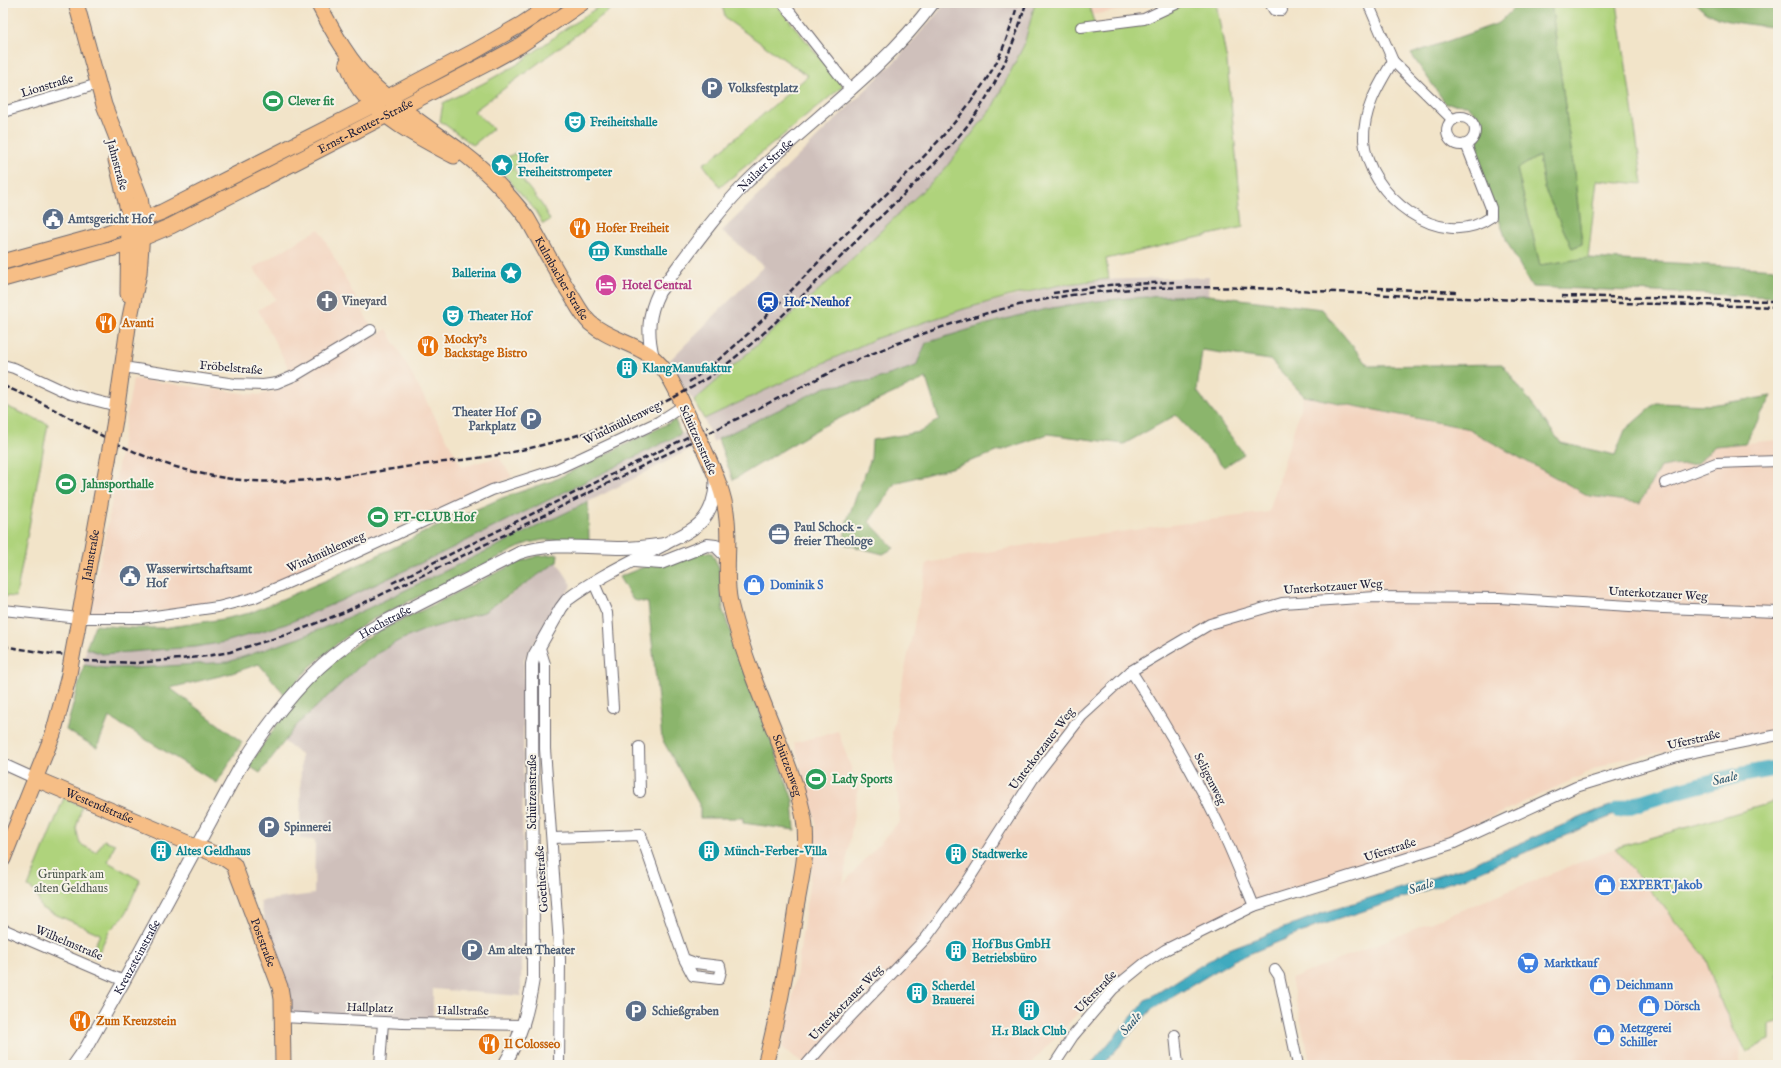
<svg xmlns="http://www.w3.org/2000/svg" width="1781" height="1068" viewBox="0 0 1781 1068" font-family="'IM FELL English',serif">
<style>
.built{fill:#f3d4bf}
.industrial{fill:#cfc0bb}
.green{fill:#afd37c;stroke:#687a5c}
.forest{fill:#8bb56c;stroke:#566c54}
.water{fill:#3faabf;stroke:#30667d}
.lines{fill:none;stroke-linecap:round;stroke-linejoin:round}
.river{stroke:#3faabf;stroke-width:16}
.minor-casing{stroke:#6b666d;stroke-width:12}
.tertiary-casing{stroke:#6b666d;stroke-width:14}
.primary-casing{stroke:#6b666d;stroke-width:17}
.minor{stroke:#fff;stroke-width:10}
.tertiary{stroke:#fff;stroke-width:12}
.primary{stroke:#f6be86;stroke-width:15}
.rail{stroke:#22223b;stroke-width:2.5;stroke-dasharray:6 3;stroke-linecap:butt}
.primary-bridge-casing{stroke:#6b666d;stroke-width:17;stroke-linecap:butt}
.primary-bridge{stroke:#f6be86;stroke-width:15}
.labels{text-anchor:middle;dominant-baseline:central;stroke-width:4;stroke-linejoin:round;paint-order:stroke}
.street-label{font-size:12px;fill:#22223b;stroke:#f7f3e8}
.service-label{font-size:12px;font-weight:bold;fill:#4e5e75;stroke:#f7f3e8;text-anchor:start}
.leisure-label{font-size:12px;font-weight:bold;fill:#27864d;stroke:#f7f3e8;text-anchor:start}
.culture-label{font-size:12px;font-weight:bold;fill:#0d838f;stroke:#f7f3e8;text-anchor:start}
.food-label{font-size:12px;font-weight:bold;fill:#c56008;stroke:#f7f3e8;text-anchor:start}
.hotel-label{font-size:12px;font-weight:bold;fill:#b23c85;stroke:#f7f3e8;text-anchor:start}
.worship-label{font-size:12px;font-weight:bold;fill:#5b616d;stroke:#f7f3e8;text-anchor:start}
.transit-label{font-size:12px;font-weight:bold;fill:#164399;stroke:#f7f3e8;text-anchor:start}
.shop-label{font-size:12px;font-weight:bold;fill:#366cbe;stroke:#f7f3e8;text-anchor:start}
.park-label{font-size:12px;fill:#4c574e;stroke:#f7f3e8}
.water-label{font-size:13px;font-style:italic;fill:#2e5870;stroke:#f7f3e8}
</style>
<rect width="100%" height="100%" fill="#f7f3e8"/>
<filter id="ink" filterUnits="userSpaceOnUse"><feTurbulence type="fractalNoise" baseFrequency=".025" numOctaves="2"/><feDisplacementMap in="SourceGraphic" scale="8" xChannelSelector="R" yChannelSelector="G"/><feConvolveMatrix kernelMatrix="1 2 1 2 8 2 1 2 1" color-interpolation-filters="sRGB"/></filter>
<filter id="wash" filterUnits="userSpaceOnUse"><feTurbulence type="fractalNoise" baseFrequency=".012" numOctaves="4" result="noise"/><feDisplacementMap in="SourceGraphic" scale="16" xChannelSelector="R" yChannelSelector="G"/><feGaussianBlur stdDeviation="0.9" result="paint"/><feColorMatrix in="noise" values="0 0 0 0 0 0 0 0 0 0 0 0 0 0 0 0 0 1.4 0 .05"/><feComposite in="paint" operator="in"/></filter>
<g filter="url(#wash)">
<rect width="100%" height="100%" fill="#f2e4c9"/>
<g class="built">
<polygon points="1088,3 1147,3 1148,6 1090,15"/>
<polygon points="319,229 376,336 387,329 462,467 499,457 512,477 248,595 196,606 141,613 99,613 89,611 107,529 133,379 259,395 275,391 294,383 287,365 258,310 276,299 253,268"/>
<polygon points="1304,396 1660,467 1696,464 1715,446 1778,440 1778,731 1613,761 1426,847 1304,884 1181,938 1141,959 1098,992 1034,1060 1033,1065 806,1065 782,1048 795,984 814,852 816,823 794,743 838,731 858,788 843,884 900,821 892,732 927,563 1038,543 1269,512"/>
<polygon points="1615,848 1704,955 1723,1007 1740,1040 1739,1065 1557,1065 1531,1058 1513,1065 1311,1065 1291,979"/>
</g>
<g class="industrial">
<polygon points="946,3 1035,3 1024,45 992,108 944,170 830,280 694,401 666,364 764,266 722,231 899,57"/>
<polygon points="1209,277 1208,295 1112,300 1081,303 995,321 926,343 916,366 874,380 826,387 713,442 704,419 877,338 964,309 1060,285 1097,280"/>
<polygon points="687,431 694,447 631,480 541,526 352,616 299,638 228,662 137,668 104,668 84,665 86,648 102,654 195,647 225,642 286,624 340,601 440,554"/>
<polygon points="557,562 572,585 524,659 521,996 433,989 433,1020 286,1016 260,901 314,894 315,840 300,839 301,754 284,742 297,725 326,697 359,667 378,653 398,641 422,631 472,617 501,602"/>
</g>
<g class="green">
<polygon points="604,3 619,3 474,111 493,129 473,145 440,121 443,103 482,84 518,64 564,30"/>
<polygon points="721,3 775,3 843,86 720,187 703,164 711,159 808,76 726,19"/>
<polygon points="1035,3 1088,3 1097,32 1182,3 1216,3 1227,62 1243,227 1106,259 1109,279 1060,285 1014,295 964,309 877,338 704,419 694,401 830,280 944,170 992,108 1024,45"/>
<polygon points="1551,3 1617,3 1643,184 1597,180 1588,258 1540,265 1517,169 1539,156 1544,188 1572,248 1582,244 1575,179"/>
<polygon points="515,153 521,162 513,168 542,205 550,220 543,224 534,209 495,164"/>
<polygon points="3,405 48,424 16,597 3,596"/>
<polygon points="64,798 82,806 76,828 80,844 96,852 104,840 115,844 108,862 140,880 125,915 109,931 96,958 91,954 100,934 41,908 36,892 28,887"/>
<polygon points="1778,801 1778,1022 1770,1024 1770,1041 1755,1047 1746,1053 1723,1007 1704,955 1615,848"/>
</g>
<g class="forest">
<polygon points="1517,3 1551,3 1575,179 1582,244 1572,248 1544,188 1539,156 1517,169 1540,265 1588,258 1778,269 1778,297 1532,287 1508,244 1473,151 1481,135 1480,117 1467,105 1446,104 1411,54 1499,23 1517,5"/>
<path d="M1695 3H1778V20L1771 27C1745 23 1714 24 1695 3Z"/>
<path d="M1208 295 1322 309 1369 366 1502 364 1561 443 1615 455 1625 430 1656 403 1710 405 1772 396 1745 443 1715 446 1696 464 1660 467 1640 503 1589 496 1466 428 1304 396 1270 360 1202 350 1197 391 1244 454 1224 467 1176 415 1124 444 1048 434 954 467 895 483 869 522 894 548 883 554 844 544 846 523 871 458 872 440 920 432 939 419 926 378 823 426 733 480 718 439 826 387 874 380 916 366 926 343C977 327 1029 310 1083 303 1124 297 1166 296 1208 295Z"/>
<polygon points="675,420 681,434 440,554 340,601 286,624 225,642 195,647 102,654 86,648 95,625 133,628 163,628 223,619 250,613 331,578 427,531 502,498 552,481"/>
<polygon points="588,502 589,540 543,540 528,543 371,620 339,642 309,668 286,696 259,664 232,673 170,688 242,742 217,783 109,717 97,748 66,730 84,665 104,668 137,668 228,662 299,638 352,616"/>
<polygon points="700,552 712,553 720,570 723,611 793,800 795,830 743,823 743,818 700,818 700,806 662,739 648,603 633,600 619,577 646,566"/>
<path d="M558 554 557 562 484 612 422 631 398 641 378 653 359 667 297 725 260 773 249 766C272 729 301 690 335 661 362 637 395 623 427 608 457 593 486 577 517 563L537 556Z"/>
</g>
<polygon class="water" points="1636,797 1638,805 1469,876 1315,927 1234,960 1151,1010 1103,1065 1090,1065 1146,1000 1224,951 1320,914 1460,869 1596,811"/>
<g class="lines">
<path class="river" d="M1618 810C1670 792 1723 777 1778 768"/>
</g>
</g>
<g filter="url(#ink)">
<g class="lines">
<g class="minor-casing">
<g id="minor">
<polyline points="783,3 851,90"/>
<polyline points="1270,3 1274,10 1282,10"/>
<polyline points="1368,3 1393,61 1453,120"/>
<polyline points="1081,27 1144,19 1178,3"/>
<path d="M1393 61C1378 86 1363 110 1364 140 1367 195 1441 253 1491 217V208L1466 144"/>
<polyline points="3,112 98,84"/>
<circle cx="1461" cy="131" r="14"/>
<polyline points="3,365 14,368 70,394 117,406"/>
<polyline points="123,367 235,384 263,385 277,383 296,375 371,330"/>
<polyline points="1665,483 1716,463 1778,461"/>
<polyline points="594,583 607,613 613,708"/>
<polyline points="3,610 79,618 141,618 218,607 253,598 336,562 492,490 555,470 658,422 683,406"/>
<polyline points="539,645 545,664 545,749 560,959 559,1065"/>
<path d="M1131 671C1165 723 1196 777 1223 833 1234 857 1244 882 1254 906"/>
<polyline points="639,747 640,792"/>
<polyline points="3,764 36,779"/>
<polyline points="552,838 641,835 684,959 693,976 719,979 721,971 720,966 695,963 684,959"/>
<polyline points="3,929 124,981"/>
<polyline points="1275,970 1279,976 1298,1065"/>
<polyline points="282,1017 403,1023 524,1025"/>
<polyline points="1175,1035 1178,1065"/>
<polyline points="380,1065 383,1022"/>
<polyline points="806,1065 826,1042 926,938 969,879 1033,779 1082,716 1131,671 1210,624 1282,603 1376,597 1499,598 1663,608 1778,612"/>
<polyline points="1054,1065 1073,1036 1113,989 1145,963 1165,950 1254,906 1452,844 1576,787 1684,754 1778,735"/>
</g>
</g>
<g class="tertiary-casing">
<g id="tertiary">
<path id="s1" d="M653 357C647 333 648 314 659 292 687 255 714 216 746 183 807 122 881 73 933 3"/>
<polyline points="634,561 661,563 707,545 716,546 728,558"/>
<path id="s2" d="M74 1065 86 1048 124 981 239 769C266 726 302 677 344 647 355 638 368 631 380 624L519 553C552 542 588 548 622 548 637 548 651 546 665 544"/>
<path d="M504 1065C521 1037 528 1011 533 979L532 664 534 656 561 608 567 600C596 578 631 562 663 545 675 538 690 533 700 523 711 513 717 492 715 478"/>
</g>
</g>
<g class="primary-casing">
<g id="primary">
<polyline points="76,3 104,105 140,197 143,220 139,273 128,327 115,420"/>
<path id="s3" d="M318 3C333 32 350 63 374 86 401 111 434 131 463 153 487 171 509 195 527 218 542 244 555 270 571 295 577 305 582 315 590 323 605 336 624 341 641 350 669 363 679 398 692 424"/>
<path d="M347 63C351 72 354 82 360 90 380 118 424 140 454 156"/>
<polyline points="116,160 129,214 128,294"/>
<polyline points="3,262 101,235 162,212 373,105 475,51 522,24 554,3"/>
<path id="s4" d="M3 279 128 244 171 226 488 63 519 46 582 3"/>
<path id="s5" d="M703 447C714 471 725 494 727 520 730 548 724 576 730 603 741 649 759 693 777 737 787 763 799 791 804 819 809 848 801 879 796 908 788 961 779 1013 765 1065"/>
<path id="s6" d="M77 630 108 460"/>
<path id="s7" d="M36 779 224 858 234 865 280 987 282 999 283 1065"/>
<polyline points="3,859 53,734 68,679"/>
</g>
</g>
<use href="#minor" class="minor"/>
<use href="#tertiary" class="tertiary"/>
<use href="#primary" class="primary"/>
<g class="rail">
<polyline points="1378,288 1456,292"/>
<polyline points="1053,293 1109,285 1174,282"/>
<polyline points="1562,296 1772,301"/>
<path d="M689 382C743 345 787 294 832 248 888 190 955 135 995 65 1005 46 1012 24 1018 3"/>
<path d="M3 386C52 404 94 435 142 455 171 467 202 475 232 479 292 487 353 475 412 466 447 461 483 459 517 451 585 436 667 409 723 367 778 325 824 273 872 225 905 193 939 162 967 126 995 90 1014 46 1026 3"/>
<polyline points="392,583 708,427"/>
<polyline points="3,646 52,654 76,655"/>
<path d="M84 661 137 663 200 657 230 652 292 633 342 613 440 567 843 366C914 335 988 308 1065 296 1180 279 1297 291 1412 296 1534 301 1656 304 1778 307"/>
</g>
<g class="primary-bridge-casing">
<g id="primary-bridge">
<polyline points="692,424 703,447"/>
<polyline points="108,460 115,420"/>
<polyline points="68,679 77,630"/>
</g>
</g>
<use href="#primary-bridge" class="primary-bridge"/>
</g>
</g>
<defs>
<g id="parking-disc" transform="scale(1.15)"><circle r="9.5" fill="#5c6f8a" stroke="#f7f3e8"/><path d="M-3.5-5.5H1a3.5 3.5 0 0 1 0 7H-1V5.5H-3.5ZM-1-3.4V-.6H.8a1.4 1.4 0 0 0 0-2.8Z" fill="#fff"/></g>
<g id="stadium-disc" transform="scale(1.15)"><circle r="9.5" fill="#2e9e5b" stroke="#f7f3e8"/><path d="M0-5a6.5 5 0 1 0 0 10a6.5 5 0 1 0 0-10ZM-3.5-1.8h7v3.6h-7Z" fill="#fff"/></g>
<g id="theatre-disc" transform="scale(1.15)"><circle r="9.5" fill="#0f9aa8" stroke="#f7f3e8"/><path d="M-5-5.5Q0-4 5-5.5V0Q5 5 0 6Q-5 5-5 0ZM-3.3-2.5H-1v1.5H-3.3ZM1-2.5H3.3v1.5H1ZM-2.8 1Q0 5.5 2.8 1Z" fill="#fff"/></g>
<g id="sight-disc" transform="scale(1.15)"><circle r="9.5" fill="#0f9aa8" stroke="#f7f3e8"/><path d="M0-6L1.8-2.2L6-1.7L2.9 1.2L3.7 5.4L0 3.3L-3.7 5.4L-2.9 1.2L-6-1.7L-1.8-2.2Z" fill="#fff"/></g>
<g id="civic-disc" transform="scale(1.15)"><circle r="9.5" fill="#5c6f8a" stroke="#f7f3e8"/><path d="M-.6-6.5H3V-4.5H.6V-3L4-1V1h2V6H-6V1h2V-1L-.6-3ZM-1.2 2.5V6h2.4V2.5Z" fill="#fff"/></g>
<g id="restaurant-disc" transform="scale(1.15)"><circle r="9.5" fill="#e8710a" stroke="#f7f3e8"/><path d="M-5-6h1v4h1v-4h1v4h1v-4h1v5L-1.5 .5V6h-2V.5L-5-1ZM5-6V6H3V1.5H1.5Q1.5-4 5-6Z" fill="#fff"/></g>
<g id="museum-disc" transform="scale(1.15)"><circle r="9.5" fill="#0f9aa8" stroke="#f7f3e8"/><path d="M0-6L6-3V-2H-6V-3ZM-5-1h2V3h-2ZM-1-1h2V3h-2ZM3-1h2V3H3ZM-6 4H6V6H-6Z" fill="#fff"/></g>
<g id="hotel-disc" transform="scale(1.15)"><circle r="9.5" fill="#d1479c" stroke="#f7f3e8"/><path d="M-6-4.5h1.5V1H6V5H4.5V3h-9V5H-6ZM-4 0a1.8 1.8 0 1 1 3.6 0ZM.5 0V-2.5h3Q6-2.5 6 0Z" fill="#fff"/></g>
<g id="church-disc" transform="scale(1.15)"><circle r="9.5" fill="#6b7280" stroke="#f7f3e8"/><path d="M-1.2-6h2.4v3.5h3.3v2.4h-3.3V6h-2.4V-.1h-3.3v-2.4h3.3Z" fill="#fff"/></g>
<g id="station-disc" transform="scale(1.15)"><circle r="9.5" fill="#1a4fb4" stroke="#f7f3e8"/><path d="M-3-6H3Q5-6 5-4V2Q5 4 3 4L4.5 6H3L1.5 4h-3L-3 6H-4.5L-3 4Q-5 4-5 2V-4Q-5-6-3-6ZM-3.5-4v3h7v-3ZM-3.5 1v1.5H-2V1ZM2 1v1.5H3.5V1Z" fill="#fff"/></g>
<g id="building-disc" transform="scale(1.15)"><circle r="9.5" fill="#0f9aa8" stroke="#f7f3e8"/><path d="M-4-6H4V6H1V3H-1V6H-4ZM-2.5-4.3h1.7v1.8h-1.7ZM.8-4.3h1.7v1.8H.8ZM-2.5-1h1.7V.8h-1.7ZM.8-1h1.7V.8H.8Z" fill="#fff"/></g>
<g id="office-disc" transform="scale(1.15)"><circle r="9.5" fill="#5c6f8a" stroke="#f7f3e8"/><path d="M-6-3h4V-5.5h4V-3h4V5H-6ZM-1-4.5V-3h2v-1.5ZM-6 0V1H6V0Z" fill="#fff"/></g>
<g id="shop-disc" transform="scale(1.15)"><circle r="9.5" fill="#3f7fe0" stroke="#f7f3e8"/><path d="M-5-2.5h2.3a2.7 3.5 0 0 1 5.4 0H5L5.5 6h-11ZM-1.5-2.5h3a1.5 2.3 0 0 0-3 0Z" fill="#fff"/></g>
<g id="supermarket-disc" transform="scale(1.15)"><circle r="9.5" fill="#3f7fe0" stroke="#f7f3e8"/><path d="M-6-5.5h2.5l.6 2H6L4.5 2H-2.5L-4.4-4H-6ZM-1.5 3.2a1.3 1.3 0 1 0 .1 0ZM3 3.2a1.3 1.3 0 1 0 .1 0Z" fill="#fff"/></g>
</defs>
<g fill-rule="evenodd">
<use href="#parking-disc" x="712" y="88"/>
<use href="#stadium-disc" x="273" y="101"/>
<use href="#theatre-disc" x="575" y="122"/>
<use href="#sight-disc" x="502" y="165"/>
<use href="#civic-disc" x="53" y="219"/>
<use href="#restaurant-disc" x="580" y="228"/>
<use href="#museum-disc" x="599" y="251"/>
<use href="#sight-disc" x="511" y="273"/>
<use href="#hotel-disc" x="606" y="285"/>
<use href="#church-disc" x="327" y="301"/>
<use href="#station-disc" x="768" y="302"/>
<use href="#theatre-disc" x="453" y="316"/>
<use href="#restaurant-disc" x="106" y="323"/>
<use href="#restaurant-disc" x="428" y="346"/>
<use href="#building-disc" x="627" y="368"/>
<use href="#parking-disc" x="531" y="419"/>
<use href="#stadium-disc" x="66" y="484"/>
<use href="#stadium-disc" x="378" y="517"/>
<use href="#office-disc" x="779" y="534"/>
<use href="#civic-disc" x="130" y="576"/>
<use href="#shop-disc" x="754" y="585"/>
<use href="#stadium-disc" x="816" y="779"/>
<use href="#parking-disc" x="269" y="827"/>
<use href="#building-disc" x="161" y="851"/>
<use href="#building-disc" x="709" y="851"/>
<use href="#building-disc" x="956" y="854"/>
<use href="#shop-disc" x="1605" y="885"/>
<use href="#parking-disc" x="472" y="950"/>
<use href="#building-disc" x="956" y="951"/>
<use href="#supermarket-disc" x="1528" y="963"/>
<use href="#shop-disc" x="1600" y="985"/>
<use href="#building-disc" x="917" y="993"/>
<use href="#shop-disc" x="1649" y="1006"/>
<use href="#building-disc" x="1029" y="1010"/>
<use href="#parking-disc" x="636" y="1011"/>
<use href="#restaurant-disc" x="80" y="1021"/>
<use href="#shop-disc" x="1604" y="1035"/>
<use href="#restaurant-disc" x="489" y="1044"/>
</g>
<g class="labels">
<g class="street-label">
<text transform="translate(47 86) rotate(-17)">Lionstraße</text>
<text stroke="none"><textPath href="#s4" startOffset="395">Ernst-Reuter-Straße</textPath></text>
<text transform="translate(117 165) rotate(75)">Jahnstraße</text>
<text stroke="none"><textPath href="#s1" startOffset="233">Nailaer Straße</textPath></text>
<text stroke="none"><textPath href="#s3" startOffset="373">Kulmbacher Straße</textPath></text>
<text transform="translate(231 368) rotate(5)">Fröbelstraße</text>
<text transform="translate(622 423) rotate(-26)">Windmühlenweg</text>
<text transform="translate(698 440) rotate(66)">Schützenstraße</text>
<text transform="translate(326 552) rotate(-24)">Windmühlenweg</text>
<text stroke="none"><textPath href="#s6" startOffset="76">Jahnstraße</textPath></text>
<text transform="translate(1333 587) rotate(-4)">Unterkotzauer Weg</text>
<text transform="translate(1658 594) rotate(3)">Unterkotzauer Weg</text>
<text stroke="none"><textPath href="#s2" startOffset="549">Hochstraße</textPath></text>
<text transform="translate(1694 740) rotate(-13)">Uferstraße</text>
<text transform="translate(1042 749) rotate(-53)">Unterkotzauer Weg</text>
<text stroke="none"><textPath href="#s5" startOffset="333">Schützenweg</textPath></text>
<text transform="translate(1210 779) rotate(63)">Seligenweg</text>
<text transform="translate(532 792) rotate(-90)">Schützenstraße</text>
<text stroke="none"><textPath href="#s7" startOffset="69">Westendstraße</textPath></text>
<text transform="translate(1390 850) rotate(-18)">Uferstraße</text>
<text transform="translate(542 879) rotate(-94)">Goethestraße</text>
<text transform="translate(69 943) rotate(23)">Wilhelmstraße</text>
<text stroke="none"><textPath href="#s7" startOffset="299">Poststraße</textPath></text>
<text stroke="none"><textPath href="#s2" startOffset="125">Kreuzsteinstraße</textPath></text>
<text transform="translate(1096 992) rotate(-46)">Uferstraße</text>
<text transform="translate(846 1003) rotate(-46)">Unterkotzauer Weg</text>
<text transform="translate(370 1008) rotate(2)">Hallplatz</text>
<text transform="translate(463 1011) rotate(1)">Hallstraße</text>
</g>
<g class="service-label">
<text x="728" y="88">Volksfestplatz</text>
<text x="68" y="219">Amtsgericht Hof</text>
<text x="516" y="412" text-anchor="end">Theater Hof<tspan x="516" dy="14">Parkplatz</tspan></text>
<text x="794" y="527">Paul Schock -<tspan x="794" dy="14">freier Theologe</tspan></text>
<text x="146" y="569">Wasserwirtschaftsamt<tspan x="146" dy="14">Hof</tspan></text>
<text x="284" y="827">Spinnerei</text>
<text x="488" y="950">Am alten Theater</text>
<text x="652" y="1011">Schießgraben</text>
</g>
<g class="leisure-label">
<text x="288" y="101">Clever fit</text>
<text x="82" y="484">Jahnsporthalle</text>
<text x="394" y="517">FT-CLUB Hof</text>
<text x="832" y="779">Lady Sports</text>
</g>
<g class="culture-label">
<text x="590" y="122">Freiheitshalle</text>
<text x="518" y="158">Hofer<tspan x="518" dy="14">Freiheitstrompeter</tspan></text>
<text x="614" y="251">Kunsthalle</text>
<text x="496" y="273" text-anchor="end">Ballerina</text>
<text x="468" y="316">Theater Hof</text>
<text x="642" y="368">KlangManufaktur</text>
<text x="176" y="851">Altes Geldhaus</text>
<text x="724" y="851">Münch-Ferber-Villa</text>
<text x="972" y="854">Stadtwerke</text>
<text x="972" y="944">HofBus GmbH<tspan x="972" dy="14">Betriebsbüro</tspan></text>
<text x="932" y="986">Scherdel<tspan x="932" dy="14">Brauerei</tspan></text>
<text x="1029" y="1031" text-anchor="middle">H.1 Black Club</text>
</g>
<g class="food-label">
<text x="596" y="228">Hofer Freiheit</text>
<text x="122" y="323">Avanti</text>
<text x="444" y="339">Mocky’s<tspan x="444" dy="14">Backstage Bistro</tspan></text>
<text x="96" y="1021">Zum Kreuzstein</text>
<text x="504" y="1044">Il Colosseo</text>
</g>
<g class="hotel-label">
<text x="622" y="285">Hotel Central</text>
</g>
<g class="worship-label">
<text x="342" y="301">Vineyard</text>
</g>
<g class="transit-label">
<text x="784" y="302">Hof-Neuhof</text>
</g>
<g class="shop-label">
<text x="770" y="585">Dominik S</text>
<text x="1620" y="885">EXPERT Jakob</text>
<text x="1544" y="963">Marktkauf</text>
<text x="1616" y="985">Deichmann</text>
<text x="1664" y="1006">Dörsch</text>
<text x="1620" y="1028">Metzgerei<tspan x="1620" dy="14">Schiller</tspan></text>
</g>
<g class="park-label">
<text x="71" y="874">Grünpark am<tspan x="71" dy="14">alten Geldhaus</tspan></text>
</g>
<g class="water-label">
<text transform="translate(1725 779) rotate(-14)">Saale</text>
<text transform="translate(1421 887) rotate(-19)">Saale</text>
<text transform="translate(1131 1024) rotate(-49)">Saale</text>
</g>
</g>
<rect width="1781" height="1068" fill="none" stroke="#f7f3e8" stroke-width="16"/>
</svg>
